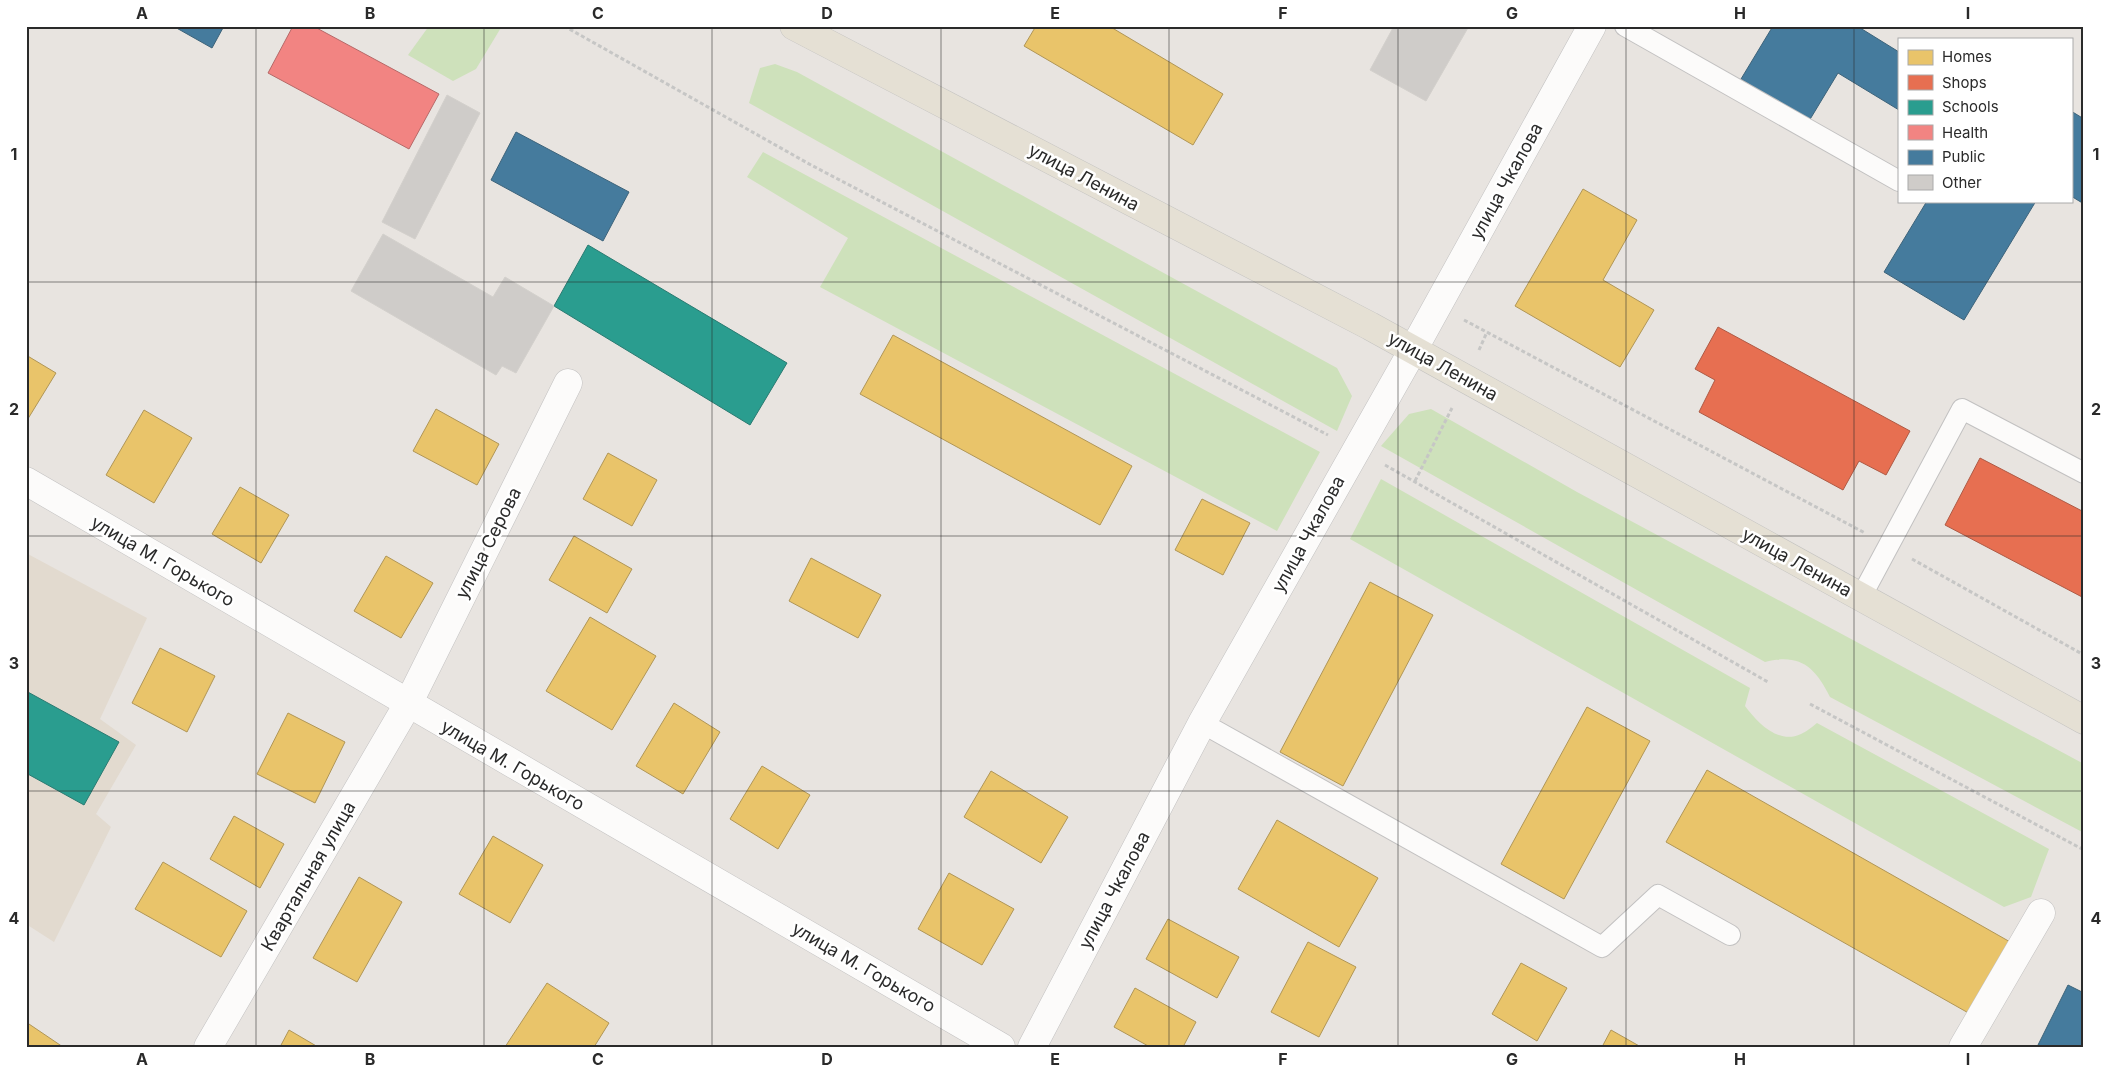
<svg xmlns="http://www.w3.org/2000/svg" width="2110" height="1073" viewBox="0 0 2110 1073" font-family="Inter,sans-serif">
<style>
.education{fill:#e2dacf}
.green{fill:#cee1bb}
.homes{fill:#e9c46a;stroke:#b09657}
.shops{fill:#e76f51;stroke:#ae5a45}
.schools{fill:#2a9d8f;stroke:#2a7a71}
.health{fill:#f28482;stroke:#b66968}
.public{fill:#457b9d;stroke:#3d637a}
.building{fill:#cfccc9;stroke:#d3d0cc}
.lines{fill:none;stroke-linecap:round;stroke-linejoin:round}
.service-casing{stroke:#c2c1c1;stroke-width:22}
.minor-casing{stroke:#c2c1c1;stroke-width:29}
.tertiary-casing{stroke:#c2c1c1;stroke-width:29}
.primary-casing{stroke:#c4c3c1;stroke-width:29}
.path{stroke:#c6c6c5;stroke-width:3;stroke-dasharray:4 2.5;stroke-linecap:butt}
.service{stroke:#fcfbfa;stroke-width:20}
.minor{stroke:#fcfbfa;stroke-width:28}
.tertiary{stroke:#fcfbfa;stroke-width:28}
.primary{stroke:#e5e0d4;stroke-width:28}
.grid{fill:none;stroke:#2a2a2a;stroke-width:1;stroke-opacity:0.55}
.labels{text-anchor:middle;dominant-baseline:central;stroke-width:5;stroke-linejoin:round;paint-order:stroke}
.street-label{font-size:18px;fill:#2a2a2a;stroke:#fff}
.neatline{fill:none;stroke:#2a2a2a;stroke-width:2}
.grid-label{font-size:16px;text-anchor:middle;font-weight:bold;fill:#2a2a2a}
</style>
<rect width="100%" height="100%" fill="#e8e4e0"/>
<polygon class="education" points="26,553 147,618 100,719 136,745 96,814 111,827 54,942 26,924"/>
<g class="green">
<polygon points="429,26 502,26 476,69 453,81 408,55"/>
<polygon points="775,64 797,72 1337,368 1352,396 1337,431 749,103 760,68"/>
<polygon points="763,152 1320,452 1277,531 820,287 848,238 747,177"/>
<path d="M1431 409 1577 492 2084 764V833L1830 697C1815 667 1800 653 1765 662L1381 446 1409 414Z"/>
<path d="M1381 479 1750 688 1745 706C1757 722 1778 745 1801 734 1806 732 1812 727 1817 723L2049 849 2031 897 2004 907 1350 539Z"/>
</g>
<g class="homes">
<polygon points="1036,26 1109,26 1223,94 1193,145 1024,46"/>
<polygon points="1583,189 1637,220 1603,280 1654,310 1620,367 1515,306"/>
<polygon points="893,335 1132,466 1100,525 860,394"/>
<polygon points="26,355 56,373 26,422"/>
<polygon points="436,409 499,444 477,485 413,451"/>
<polygon points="144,410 192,438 154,503 106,475"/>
<polygon points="608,453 657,480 632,526 583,499"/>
<polygon points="240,487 289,515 261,563 212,534"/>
<polygon points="1202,499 1250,523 1223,575 1175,550"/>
<polygon points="574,536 632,569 607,613 549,580"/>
<polygon points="386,556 433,583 401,638 354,611"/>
<polygon points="811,558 881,595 858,638 789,601"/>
<polygon points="1370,582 1433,615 1343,786 1280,752"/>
<polygon points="590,617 656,656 612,730 546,691"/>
<polygon points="160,648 215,676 187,732 132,703"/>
<polygon points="674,703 720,732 683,794 636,766"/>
<polygon points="1587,707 1650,741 1564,899 1501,864"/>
<polygon points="288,713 345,742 315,803 257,774"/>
<polygon points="762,766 810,795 778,849 730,819"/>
<polygon points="1707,770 2012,943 1972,1015 1666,842"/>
<polygon points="991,771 1068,817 1041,863 964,817"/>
<polygon points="234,816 284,844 260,888 210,859"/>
<polygon points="1277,820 1378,878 1339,947 1238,889"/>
<polygon points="493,836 543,865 510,923 459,894"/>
<polygon points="163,862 247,911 221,957 135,909"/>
<polygon points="949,873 1014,909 982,965 918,929"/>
<polygon points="359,877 402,902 357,982 313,958"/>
<polygon points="1168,919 1239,957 1217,998 1146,959"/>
<polygon points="1308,942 1356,967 1319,1037 1271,1012"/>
<polygon points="1521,963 1567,988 1537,1041 1492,1014"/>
<polygon points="547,983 609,1023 594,1047 505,1047"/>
<polygon points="1135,988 1196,1022 1183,1047 1150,1047 1114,1027"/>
<polygon points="26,1022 63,1047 26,1047"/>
<polygon points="289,1030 318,1047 280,1047"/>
<polygon points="1611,1030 1641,1047 1602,1047"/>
</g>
<g class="shops">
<polygon points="1718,327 1910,431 1886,475 1859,461 1843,490 1699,412 1715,380 1695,369"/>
<polygon points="1980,458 2084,512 2084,598 1945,525"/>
</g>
<g class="schools">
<polygon points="588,245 787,363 750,425 554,306"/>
<polygon points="26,691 119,742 84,805 26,773"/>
</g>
<polygon class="health" points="293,26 313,26 439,94 409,149 268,73"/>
<g class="public">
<polygon points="173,26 224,26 212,48"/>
<polygon points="1773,26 1857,26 1899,52 1899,110 1838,73 1809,121 1741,79"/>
<polygon points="2071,111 2084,119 2084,204 2071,196"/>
<polygon points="516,132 629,192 603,241 491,180"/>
<polygon points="1927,201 2036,201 1964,320 1884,272"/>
<polygon points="2068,985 2084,993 2084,1047 2037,1047"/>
</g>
<g class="building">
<polygon points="1394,26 1469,26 1426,101 1370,70"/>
<polygon points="447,95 480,113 415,239 382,222"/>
<polygon points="383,234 493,297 505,277 554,306 516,373 502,366 496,375 351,291"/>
</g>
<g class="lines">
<g class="service-casing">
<g id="service">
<polyline points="1625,26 1899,181"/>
<polyline points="1861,597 1962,409 2084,473"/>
<polyline points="1202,723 1602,947 1658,895 1730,935"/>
</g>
</g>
<g class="minor-casing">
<g id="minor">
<polyline points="208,1047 408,704 568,383"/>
<polyline points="1963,1047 2041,913"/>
</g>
</g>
<g class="tertiary-casing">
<g id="tertiary">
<polyline points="26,481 1001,1047"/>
<polyline points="1032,1047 1202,723 1413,350 1592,26"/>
</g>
</g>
<g class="primary-casing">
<polyline id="primary" points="794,26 1370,326 2084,720"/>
</g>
<g class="path">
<polyline points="564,26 811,165 1328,435"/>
<polyline points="1464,320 1865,533"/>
<polyline points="1479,350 1487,332"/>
<polyline points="1385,465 1768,682"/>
<polyline points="1415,481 1452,408"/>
<polyline points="1912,559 2084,655"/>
<polyline points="1810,704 2084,850"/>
</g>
<use href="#service" class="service"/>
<use href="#minor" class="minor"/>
<use href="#tertiary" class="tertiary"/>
<use href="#primary" class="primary"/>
</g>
<path class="grid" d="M256 26V1047M484 26V1047M712 26V1047M941 26V1047M1169 26V1047M1398 26V1047M1626 26V1047M1854 26V1047M26 282H2084M26 536H2084M26 791H2084"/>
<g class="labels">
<g class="street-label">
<text transform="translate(1084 177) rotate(28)">улица Ленина</text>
<text transform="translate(1506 181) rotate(-61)">улица Чкалова</text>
<text transform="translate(1443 366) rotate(29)">улица Ленина</text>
<text transform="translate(1308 534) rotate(-61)">улица Чкалова</text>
<text transform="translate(488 543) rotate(-63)">улица Серова</text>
<text transform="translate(163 561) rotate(30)">улица М. Горького</text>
<text transform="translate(1797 562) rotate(29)">улица Ленина</text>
<text transform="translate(513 765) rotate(30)">улица М. Горького</text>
<text transform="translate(308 876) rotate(-60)">Квартальная улица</text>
<text transform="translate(1114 890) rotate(-62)">улица Чкалова</text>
<text transform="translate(864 967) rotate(30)">улица М. Горького</text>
</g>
</g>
<rect width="2110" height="1073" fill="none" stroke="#ffffff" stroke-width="55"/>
<rect x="1898" y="38" width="175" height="165" fill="#ffffff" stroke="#aaaaaa"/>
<rect x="1908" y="50" width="25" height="15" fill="#e9c46a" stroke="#aaaaaa"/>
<text x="1942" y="62" font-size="15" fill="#2a2a2a">Homes</text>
<rect x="1908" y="75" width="25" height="15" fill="#e76f51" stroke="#aaaaaa"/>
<text x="1942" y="88" font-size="15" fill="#2a2a2a">Shops</text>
<rect x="1908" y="100" width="25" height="15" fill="#2a9d8f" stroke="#aaaaaa"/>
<text x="1942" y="112" font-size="15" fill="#2a2a2a">Schools</text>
<rect x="1908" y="125" width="25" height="15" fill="#f28482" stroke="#aaaaaa"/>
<text x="1942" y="138" font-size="15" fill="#2a2a2a">Health</text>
<rect x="1908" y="150" width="25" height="15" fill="#457b9d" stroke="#aaaaaa"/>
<text x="1942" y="162" font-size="15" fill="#2a2a2a">Public</text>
<rect x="1908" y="175" width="25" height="15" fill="#cfccc9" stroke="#aaaaaa"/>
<text x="1942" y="188" font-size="15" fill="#2a2a2a">Other</text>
<rect x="28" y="28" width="2054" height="1018" class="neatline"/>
<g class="grid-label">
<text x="142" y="19">A</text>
<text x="370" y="19">B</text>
<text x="598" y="19">C</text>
<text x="827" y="19">D</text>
<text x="1055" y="19">E</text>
<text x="1283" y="19">F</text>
<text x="1512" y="19">G</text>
<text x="1740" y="19">H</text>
<text x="1968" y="19">I</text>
<text x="14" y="160">1</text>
<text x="2096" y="160">1</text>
<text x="14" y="415">2</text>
<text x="2096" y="415">2</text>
<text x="14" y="669">3</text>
<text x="2096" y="669">3</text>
<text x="14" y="924">4</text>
<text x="2096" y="924">4</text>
<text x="142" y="1065">A</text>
<text x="370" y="1065">B</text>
<text x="598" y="1065">C</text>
<text x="827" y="1065">D</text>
<text x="1055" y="1065">E</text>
<text x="1283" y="1065">F</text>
<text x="1512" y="1065">G</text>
<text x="1740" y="1065">H</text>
<text x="1968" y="1065">I</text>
</g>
</svg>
